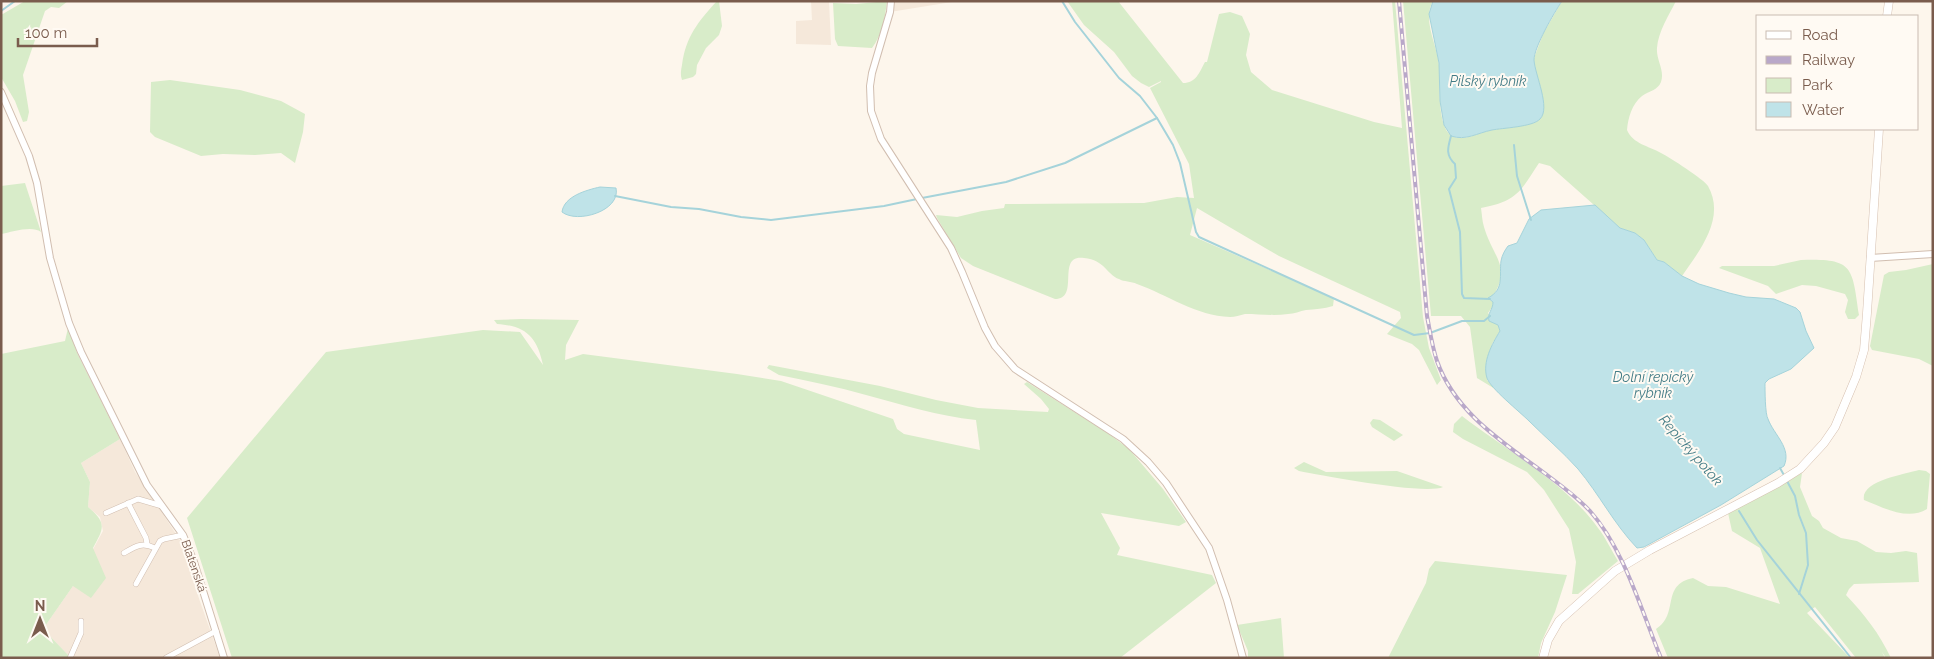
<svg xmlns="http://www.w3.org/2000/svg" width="1934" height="659" viewBox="0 0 1934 659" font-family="Raleway,sans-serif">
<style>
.residential{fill:#f5e8da}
.green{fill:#d8ecc9}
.water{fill:#bfe3e8;stroke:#a5d3da}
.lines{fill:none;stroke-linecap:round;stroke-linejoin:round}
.stream{stroke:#a5d3da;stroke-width:2}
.minor-casing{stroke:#d1beb0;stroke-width:6}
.tertiary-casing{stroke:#d1beb0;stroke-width:8}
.secondary-casing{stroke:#d6c0b0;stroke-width:9}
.minor{stroke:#fff;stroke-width:5}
.tertiary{stroke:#fff;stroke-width:6}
.secondary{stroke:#fff;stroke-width:8}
.rail-casing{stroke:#b9a8c9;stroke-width:4}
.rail{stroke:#fffaf3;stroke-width:2;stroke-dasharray:5.5;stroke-linecap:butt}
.labels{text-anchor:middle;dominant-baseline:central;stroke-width:4;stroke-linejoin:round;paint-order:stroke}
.street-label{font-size:12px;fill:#7a5c4d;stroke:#fffaf3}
.water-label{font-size:14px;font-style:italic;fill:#437c86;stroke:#fffaf3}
</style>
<rect width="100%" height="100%" fill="#fdf6ec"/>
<g class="residential">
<polygon points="811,1 829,1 831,45 796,44 796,21 812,20"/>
<polygon points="891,1 958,1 890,12"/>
<polygon points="120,439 135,472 178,537 188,554 196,590 220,658 71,658 43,629 73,586 103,531 100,517 88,507 90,482 81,463"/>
</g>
<g class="green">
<polygon points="25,1 68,1 59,8 51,7 45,11 23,75 29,112 27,121 23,122 15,101 1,77 1,15"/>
<path d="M717 1H719L722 26 719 35 706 48 697 65 696 74 693 77 682 80C680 75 681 70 682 65 686 36 698 22 717 1Z"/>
<path d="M887 1C885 18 882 35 872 48L838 46 835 39 833 3 856 4Z"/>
<path d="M1067 1H1118L1183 83C1196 83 1199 73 1205 62H1207L1219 14 1230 12 1242 16 1250 34 1246 55 1251 72 1272 90 1374 122 1402 128 1392 1H1395L1423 317 1429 348 1441 380 1437 385 1419 350 1412 344 1387 334 1401 318 1400 312 1279 256 1197 208 1190 235 1334 298 1333 306C1324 309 1315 309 1306 310 1300 311 1294 314 1288 314 1274 316 1259 314 1245 314 1240 315 1235 317 1230 317 1196 316 1168 295 1137 284 1131 281 1124 282 1119 279 1107 275 1105 260 1084 258 1055 254 1081 299 1055 299L973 266 961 258 937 218 936 215 957 217 982 211 1004 208 1005 204 1144 203 1177 197 1194 198 1189 164 1150 88 1161 82V81L1149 87 1141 83 1132 76 1114 52 1084 25Z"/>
<path d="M1403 1H1433C1422 20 1437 44 1439 65 1440 80 1436 131 1454 137 1466 141 1480 132 1491 130 1506 128 1521 125 1536 122L1534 58 1543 34 1562 1H1676C1669 15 1658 32 1657 48 1656 60 1665 70 1661 82 1658 90 1649 91 1642 96 1632 104 1628 118 1627 130 1633 144 1649 146 1661 153 1669 157 1705 180 1708 186 1726 218 1700 250 1682 276L1664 262 1657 260 1644 240 1635 233 1620 228 1550 166 1539 163C1520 192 1517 201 1481 208 1482 214 1482 221 1484 227 1493 258 1514 268 1490 300L1493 302V306L1488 313 1498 325 1500 331 1492 344 1487 380 1495 389 1477 378 1470 327 1461 316H1431Z"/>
<polygon points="170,80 240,90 281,101 305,114 303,132 295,163 281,153 255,155 223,154 201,156 155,137 150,132 151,82"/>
<path d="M25 183 41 232C32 225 12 232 1 234V186Z"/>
<path d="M1801 260C1854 258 1852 267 1859 315L1855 319H1848L1845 312 1848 300 1845 294 1816 286 1802 285 1776 294 1768 286 1719 268 1722 266H1774Z"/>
<polygon points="1933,264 1933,366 1919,359 1872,350 1870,346 1884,275 1889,272 1906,270"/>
<path d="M521 319 579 320 566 345 565 360 583 354 737 374 781 381 893 419 897 429 904 434 980 450 976 420C938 416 903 405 866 395 838 387 808 381 779 375L767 368 769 365 880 386 936 400 978 408 1048 412 1049 409 1041 399 1024 384 1027 382 1109 434 1129 449 1163 489 1186 522 1179 526 1101 513 1120 548 1117 555 1212 575 1216 583 1120 658H232L187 518 326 352 483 330 520 332 543 365C537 337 526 326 497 324L494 320Z"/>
<path d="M68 328 78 355 120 439 81 463 90 482 88 507C107 523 104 528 93 548L106 578 91 598 73 586 43 629 71 658H1V354L65 341Z"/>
<path d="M1462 416C1506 450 1565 482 1598 528 1606 538 1611 550 1618 561L1578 594H1572L1576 562 1569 529 1544 490 1527 472 1463 439 1453 432 1454 424Z"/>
<polygon points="1373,419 1380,420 1403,435 1394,441 1372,427 1370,423"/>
<path d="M1304 462 1326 472 1397 471 1443 487C1425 495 1325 476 1299 471L1294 468Z"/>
<path d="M1919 470 1926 471 1930 474 1927 509C1908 521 1884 508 1864 500 1860 481 1905 474 1919 470Z"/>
<path d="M1802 473 1800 487 1812 516 1819 521 1823 528 1841 538 1857 541 1876 552 1891 553 1906 551 1917 553 1919 582 1854 584 1849 589 1846 595C1865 615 1879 633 1891 658H1886L1882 652 1885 658H1856L1815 607 1807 613 1850 658H1668L1656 629C1680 614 1660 585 1693 578L1708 586 1726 587 1780 604 1760 548 1732 531 1728 513Z"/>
<polygon points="1435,561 1567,575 1555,612 1541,643 1538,658 1388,658 1426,583 1429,569"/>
<polygon points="1281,618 1284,658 1248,658 1248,651 1237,625"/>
</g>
<g class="water">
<path d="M1433 1H1562C1554 13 1534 47 1534 60 1535 75 1551 108 1540 119 1533 127 1502 128 1492 130 1477 133 1466 141 1451 136L1444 125 1440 101 1439 63 1429 14Z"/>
<path d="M600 187 616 188C621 211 577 224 562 212 564 196 587 190 600 187Z"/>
<path d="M1595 205 1620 228 1635 233 1644 240 1657 260 1664 262 1682 276 1699 284 1729 293 1746 297 1774 299 1796 308 1800 312 1806 331 1814 348 1791 369 1769 379 1765 383C1765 390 1765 414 1768 419 1774 435 1792 448 1784 466L1721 505 1644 547 1637 548C1614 524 1599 494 1578 469 1563 452 1545 437 1529 421 1520 412 1490 388 1487 378 1482 362 1492 344 1500 331L1498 325 1489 321C1487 313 1493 310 1493 302L1488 298C1505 289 1499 275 1501 261 1502 255 1505 250 1508 246L1517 243 1529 219 1541 210Z"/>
</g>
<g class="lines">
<g class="stream">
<polyline points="1062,1 1075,22 1119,78 1140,96 1157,118 1173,145 1180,163 1196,232 1199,237 1414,335 1430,333 1462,321 1484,321 1490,316"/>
<polyline points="1,11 15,1"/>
<path d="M1451 136C1448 147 1445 155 1455 164L1456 178 1449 189 1460 232 1462 294 1464 298 1490 299"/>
<polyline points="1514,145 1517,176 1531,220"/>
<polyline points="615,196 671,207 699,209 741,217 771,220 884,206 917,199"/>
<polyline points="922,198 1006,182 1065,163 1157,118"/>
<polyline points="1780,468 1785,477"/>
<polyline points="1787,481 1795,496 1799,515 1806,533 1808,565 1799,594"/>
<polyline points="1739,511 1757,540 1851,658"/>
</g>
<g class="minor-casing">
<g id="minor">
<polyline points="128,503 146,538 147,544"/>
<polyline points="106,513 138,499 162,506"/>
<path d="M124 553C136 546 142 542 155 548"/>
<polyline points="136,584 160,541 164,539 183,535"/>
<polyline points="70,658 81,633 81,621"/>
<polyline points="166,658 216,631"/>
</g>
</g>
<g class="tertiary-casing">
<g id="tertiary">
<polyline points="891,1 890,12 872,73 870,86 871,111 881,139 951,248 962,272 985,328 995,346 1015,369 1123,439 1148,462 1166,483 1209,548 1227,600 1243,658"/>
<polyline points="1,92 29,156 37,183 50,258 69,323 81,352 147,485 183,535 194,562 224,658"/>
<polyline points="1870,258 1933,254"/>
</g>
</g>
<g class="secondary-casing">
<g id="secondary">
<polyline points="1887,16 1889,1"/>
<polyline points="1543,658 1548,640 1559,621 1615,571 1650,550 1778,483 1800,469 1824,443 1835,427 1856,377 1864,350 1867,313 1879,129"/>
</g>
</g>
<use href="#minor" class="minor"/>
<use href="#tertiary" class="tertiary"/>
<use href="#secondary" class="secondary"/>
<g class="rail-casing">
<path id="rail" d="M1399 1 1427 316C1430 331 1432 346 1437 361 1455 412 1501 441 1543 472 1559 484 1576 496 1590 511 1624 549 1641 610 1661 658"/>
</g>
<use href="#rail" class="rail"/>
</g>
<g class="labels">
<g class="street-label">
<text transform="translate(194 566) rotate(71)">Blatenská</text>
</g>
<g class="water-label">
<text x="1488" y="81">Pilský rybník</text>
<text x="1653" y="377">Dolní řepický<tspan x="1653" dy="16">rybník</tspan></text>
<text transform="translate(1691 450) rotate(49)">Řepický potok</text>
</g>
</g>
<rect width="1934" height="659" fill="none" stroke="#7a5c4d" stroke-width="5"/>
<rect x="1756" y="15" width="162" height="115" fill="#fffaf3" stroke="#cabbb1"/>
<rect x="1766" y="31" width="25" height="8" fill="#ffffff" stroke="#cabbb1"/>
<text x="1802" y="40" font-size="15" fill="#7a5c4d">Road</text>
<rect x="1766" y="56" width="25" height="8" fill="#b9a8c9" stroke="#cabbb1"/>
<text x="1802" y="65" font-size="15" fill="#7a5c4d">Railway</text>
<rect x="1766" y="78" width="25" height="15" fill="#d8ecc9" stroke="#cabbb1"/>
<text x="1802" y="90" font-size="15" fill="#7a5c4d">Park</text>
<rect x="1766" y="102" width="25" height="15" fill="#bfe3e8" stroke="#cabbb1"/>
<text x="1802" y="115" font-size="15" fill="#7a5c4d">Water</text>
<g transform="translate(40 619)" stroke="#fffaf3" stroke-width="4" paint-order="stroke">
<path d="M0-4L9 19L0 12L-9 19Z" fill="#7a5c4d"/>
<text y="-8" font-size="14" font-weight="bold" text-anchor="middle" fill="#7a5c4d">N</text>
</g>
<path d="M18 38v8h79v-8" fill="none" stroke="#7a5c4d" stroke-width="2.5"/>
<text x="25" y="38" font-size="15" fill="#7a5c4d" stroke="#fffaf3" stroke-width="4" paint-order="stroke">100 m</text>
</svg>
